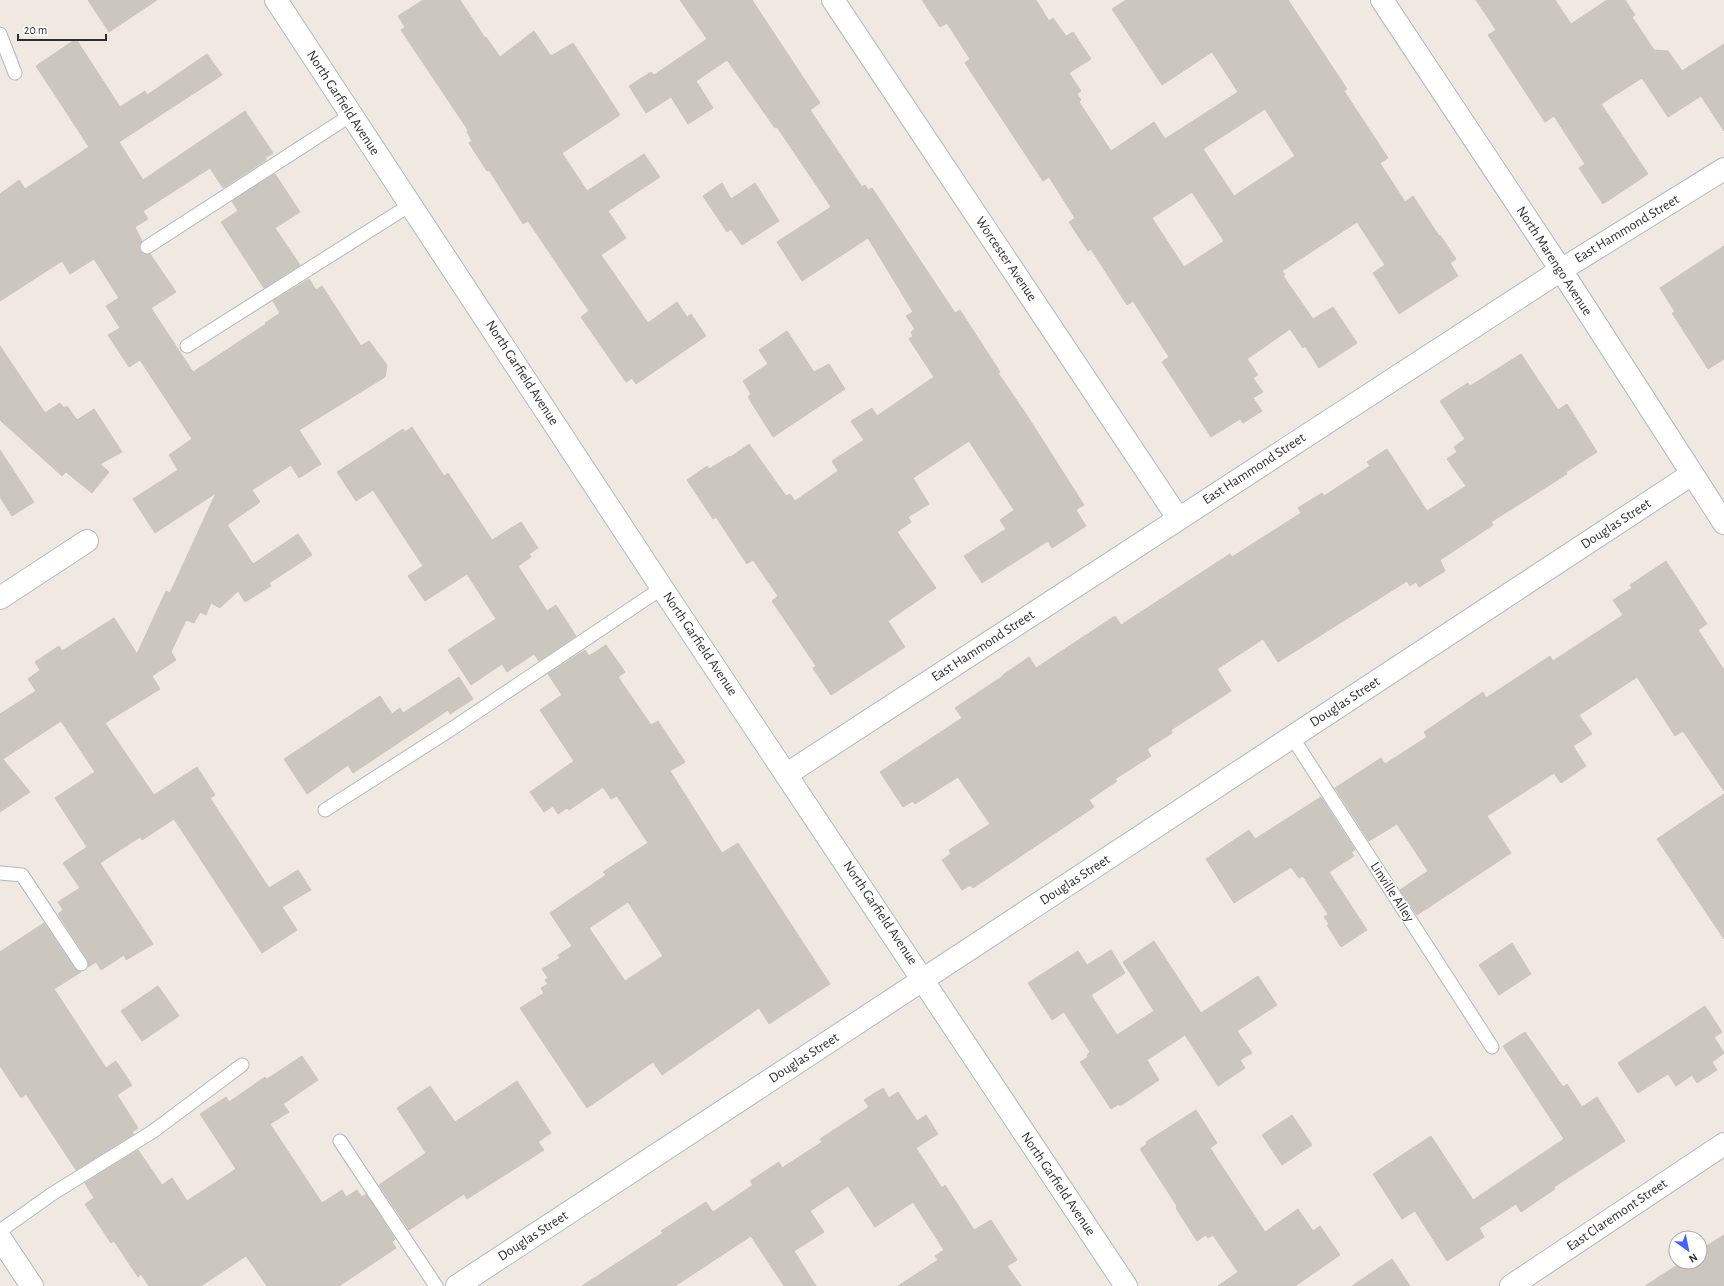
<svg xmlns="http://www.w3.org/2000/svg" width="1724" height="1286" viewBox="0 0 1724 1286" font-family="'Alegreya Sans',sans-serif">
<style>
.building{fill:#cbc7bf;stroke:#cbc5ba;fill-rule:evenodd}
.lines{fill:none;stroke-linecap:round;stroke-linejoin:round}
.service-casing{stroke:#b4b7c1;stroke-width:15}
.minor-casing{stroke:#b4b7c1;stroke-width:24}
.tertiary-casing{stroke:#b4b7c1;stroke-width:24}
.service{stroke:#fff;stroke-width:13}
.minor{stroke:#fff;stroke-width:22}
.tertiary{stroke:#fff;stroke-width:22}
.labels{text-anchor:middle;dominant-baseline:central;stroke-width:3;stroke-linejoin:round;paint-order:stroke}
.street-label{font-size:14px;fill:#2e2e2e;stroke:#fff}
</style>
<rect width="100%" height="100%" fill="#efe9e1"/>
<g class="building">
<polygon points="88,0 157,0 109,32"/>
<polygon points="423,0 460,0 485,38 486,37 500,57 534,31 551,56 573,43 620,115 562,153 587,191 644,154 660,177 608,211 626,238 601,255 648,323 677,302 687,317 691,314 706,336 636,384 632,378 626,382 581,317 589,311 528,221 523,224 489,170 487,171 469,143 472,141 467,132 468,130 401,30 405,27 398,16"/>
<polygon points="680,0 752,0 820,103 810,110 862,187 865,185 868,190 872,188 955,313 960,310 1000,372 998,373 1026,414 1084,505 1076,510 1086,526 1052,548 1048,541 982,583 964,556 1006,529 1000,520 1014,510 969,441 913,478 929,504 908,517 911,522 897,532 936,588 888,621 905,647 831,695 813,668 816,666 772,601 778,596 753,560 747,564 716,517 713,519 687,480 707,466 709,469 730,456 731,457 749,444 786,496 790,494 795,501 838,471 832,461 864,440 851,421 872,408 877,416 934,377 909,339 913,336 911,332 915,329 906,316 913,312 868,238 802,281 777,242 831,207 777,127 775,128 727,60 696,81 713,108 688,124 671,97 646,113 629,86 651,72 654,75 707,39"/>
<path d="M922 0H1036L1049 21 1053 18 1066 36 1073 32 1091 59 1069 73 1081 91 1077 94 1081 100 1079 102 1111 151 1154 122 1165 139 1238 92 1212 52 1162 85 1112 9 1126 0H1288L1347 89 1344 91 1388 158 1380 163 1405 202 1413 196 1439 236 1440 235 1456 259 1450 263 1458 276 1399 314 1373 273 1385 265 1357 222 1282 271 1285 275 1283 276 1313 319 1333 307 1357 343 1319 368 1305 346 1303 348 1290 329 1247 359 1258 375 1253 378 1263 392 1253 398 1262 411 1243 423 1240 419 1211 437 1162 362 1169 357 1133 301 1127 305 1091 249 1088 251 1069 222 1075 218 1049 177 1043 181 965 63 970 59 947 23 940 27ZM1265 109 1295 156 1234 196 1203 149ZM1192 192 1224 241 1184 267 1152 218Z"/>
<polygon points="1476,0 1555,0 1571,24 1607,0 1625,0 1635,15 1632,17 1654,50 1668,51 1682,71 1724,44 1724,131 1701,96 1668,117 1642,78 1601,104 1648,174 1603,204 1579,168 1585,164 1554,116 1545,122 1488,35 1496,30"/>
<polygon points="76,39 120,107 145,91 147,95 207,54 222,75 119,142 143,180 245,111 273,153 265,158 266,160 223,188 210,168 143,211 148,219 135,227 142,241 139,247 140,251 144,254 150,254 176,292 151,308 193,372 266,324 265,323 280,313 273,301 309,279 316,290 322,286 361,346 369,341 387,365 385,377 299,430 321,464 299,478 291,465 252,490 260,502 227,525 253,564 298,534 312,555 269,583 271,586 245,602 238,591 220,608 211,603 206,615 200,612 194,623 186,620 171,652 176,660 152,676 160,689 105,723 154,795 197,767 215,795 210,798 269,888 298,870 311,890 282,907 297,930 262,953 174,819 142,840 140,837 100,863 153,944 126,960 124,955 101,970 96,962 88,967 88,960 58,914 63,910 58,902 80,888 63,863 87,847 55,798 95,772 61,721 3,759 30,792 0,812 0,714 36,691 28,679 40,670 35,662 59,646 62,651 114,618 137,654 166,591 170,593 216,493 155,533 133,499 178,470 169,455 192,439 140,360 129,367 108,335 120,328 106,306 119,298 94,259 70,274 62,261 0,301 0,194 19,180 25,189 89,147 36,66"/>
<polygon points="275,174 300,212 275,228 300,265 264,288 221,222 238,211 232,201"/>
<polygon points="722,183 731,199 755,183 779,221 742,245 731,229 727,232 703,196"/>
<polygon points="1724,246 1724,359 1708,369 1672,313 1675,312 1660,288"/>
<polygon points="787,331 814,372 829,364 845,389 773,437 748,397 751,394 743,381 768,364 759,350"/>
<polygon points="0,346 45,413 60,403 64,408 67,406 77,420 94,409 122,452 100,464 109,472 92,493 66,472 62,476 0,420"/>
<polygon points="1521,354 1558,410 1567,404 1597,452 1566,472 1567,474 1491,522 1493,525 1440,560 1445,571 1419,587 1416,582 1410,586 1407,581 1278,662 1263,639 1217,669 1231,691 1171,730 1172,733 1147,749 1151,756 1115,779 1117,781 1089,800 1094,807 973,888 971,885 962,890 942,860 951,854 949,850 990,824 958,777 915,804 913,801 903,807 880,772 962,718 955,708 1003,676 1003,675 1029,657 1036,668 1115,616 1121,625 1230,554 1232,557 1301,513 1298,508 1322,493 1324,496 1370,466 1367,462 1387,449 1427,511 1466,486 1447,459 1457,452 1454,447 1465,439 1440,401 1468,383 1470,386"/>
<polygon points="412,427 444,476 448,473 492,540 521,522 538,548 529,554 531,557 518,566 547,611 556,605 576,636 539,661 534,654 507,672 502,664 471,685 448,650 496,619 467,574 425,601 408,576 423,566 373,490 356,501 337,472 403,429 405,432"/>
<polygon points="0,450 34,502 12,516 0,497"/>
<polygon points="1666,561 1707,624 1698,630 1724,670 1724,791 1683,731 1675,736 1637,677 1579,715 1592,734 1573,746 1586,766 1561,783 1554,773 1487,816 1511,853 1417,915 1400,890 1428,871 1397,824 1369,841 1335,788 1381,758 1385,764 1427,737 1424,732 1483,692 1486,698 1550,656 1553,661 1623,615 1613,600 1632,588 1630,585"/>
<path d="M606 645 625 672 618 677 651 725 658 721 685 762 670 771 722 853 738 843 830 984 769 1024 759 1008 662 1075 653 1062 587 1108 520 1008 544 993 541 988 548 984 545 980 548 978 542 969 560 958 558 955 572 946 550 913 606 875 603 872 648 843 617 796 611 799 603 787 569 810 567 808 558 814 553 806 544 812 530 792 574 761 540 710 562 695 548 674 585 650 589 656ZM628 902 663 956 625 981 589 928Z"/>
<polygon points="459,677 473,699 450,714 448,710 353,773 348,765 307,794 284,759 380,696 392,714 400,708 403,713"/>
<polygon points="1724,794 1724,939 1657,839"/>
<polygon points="1321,797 1355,850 1351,852 1354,856 1329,872 1367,930 1341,947 1327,925 1329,924 1324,917 1328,914 1303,876 1299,878 1291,867 1234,903 1206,859 1249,830 1255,839"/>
<polygon points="44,923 74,968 81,972 54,989 106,1068 116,1061 132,1085 117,1095 138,1128 132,1132 134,1134 76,1170 26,1094 21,1098 0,1066 0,952"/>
<polygon points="1154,941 1201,1013 1258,976 1277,1005 1237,1031 1252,1053 1240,1060 1245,1068 1218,1086 1185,1035 1147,1060 1159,1080 1120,1106 1119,1104 1111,1109 1080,1062 1088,1057 1087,1055 1090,1052 1064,1012 1052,1020 1028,983 1078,951 1087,965 1111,950 1125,973 1091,995 1117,1035 1154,1011 1123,962"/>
<polygon points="1512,943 1531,974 1499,995 1479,965"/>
<polygon points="158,986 179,1016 142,1041 121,1011"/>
<polygon points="1705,1006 1722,1032 1714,1037 1724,1053 1712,1062 1717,1070 1697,1083 1692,1075 1676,1086 1668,1074 1638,1093 1618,1063"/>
<polygon points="1525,1032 1563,1087 1567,1084 1582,1107 1597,1097 1625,1141 1554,1187 1555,1189 1521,1212 1516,1204 1479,1228 1484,1237 1447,1261 1415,1211 1402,1219 1373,1174 1431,1136 1473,1200 1564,1139 1503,1046"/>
<polygon points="302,1056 318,1080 283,1104 289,1112 270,1124 322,1203 342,1190 346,1197 357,1190 362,1197 366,1194 395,1239 392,1242 396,1248 339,1286 267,1286 246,1256 201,1286 149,1286 141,1274 138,1277 114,1241 111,1243 85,1204 94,1198 85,1183 138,1150 162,1185 172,1178 187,1201 236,1169 200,1114 226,1097 229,1102 265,1077 267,1079"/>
<polygon points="517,1081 551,1133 538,1142 544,1150 467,1199 464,1194 409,1230 379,1185 426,1153 397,1108 430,1086 455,1122"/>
<polygon points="883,1088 889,1098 898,1092 917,1121 926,1115 938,1134 916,1148 942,1188 945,1185 974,1230 991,1220 1017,1260 1007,1266 1021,1286 898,1286 938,1260 935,1256 944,1250 913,1202 875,1227 848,1186 810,1211 824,1232 794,1251 816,1286 784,1286 751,1236 675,1286 582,1286 663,1233 661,1231 706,1202 713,1212 753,1185 750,1181 779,1162 782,1168 822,1142 820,1139 869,1107 864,1100"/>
<polygon points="1196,1110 1217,1143 1210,1148 1265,1232 1298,1209 1313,1231 1320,1226 1340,1255 1295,1286 1218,1286 1238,1272 1213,1235 1208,1238 1206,1235 1197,1241 1176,1208 1177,1206 1140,1149 1147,1144 1146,1142"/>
<polygon points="1292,1115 1312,1145 1282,1165 1262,1135"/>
<polygon points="1724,1235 1724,1286 1645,1286 1682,1262 1700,1262 1700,1250"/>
<polygon points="1392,1259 1410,1286 1352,1286"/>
</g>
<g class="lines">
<g class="service-casing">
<g id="service">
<polyline points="0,34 15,73"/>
<polyline points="147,247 351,115"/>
<polyline points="187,346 410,205"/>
<polyline points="1292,737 1492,1047"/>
<polyline points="325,810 453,728 662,588"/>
<polyline points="0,873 22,875 81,964"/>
<polyline points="340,1141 436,1286"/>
<polyline points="0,1231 52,1194 152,1132 242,1065"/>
</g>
</g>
<g class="minor-casing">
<g id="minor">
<polyline points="276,0 662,588 1126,1286"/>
<polyline points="833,0 1178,518"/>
<polyline points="0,598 87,541"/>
<polyline points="787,774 1561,270 1724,169"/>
<polyline points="457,1286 1692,474"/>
<polyline points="1511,1286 1724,1144"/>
</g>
</g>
<g class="tertiary-casing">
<g id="tertiary">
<polyline points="1382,0 1561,270 1724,523"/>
<polyline points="0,1238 32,1286"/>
</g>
</g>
<use href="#service" class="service"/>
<use href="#minor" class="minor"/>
<use href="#tertiary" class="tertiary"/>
</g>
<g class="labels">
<g class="street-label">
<text transform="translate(343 103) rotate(57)">North Garfield Avenue</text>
<text transform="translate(1627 229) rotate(-31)">East Hammond Street</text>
<text transform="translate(1006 259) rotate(56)">Worcester Avenue</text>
<text transform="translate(1554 261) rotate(57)">North Marengo Avenue</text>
<text transform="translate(522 373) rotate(57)">North Garfield Avenue</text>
<text transform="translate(1254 469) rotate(-33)">East Hammond Street</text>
<text transform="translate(1616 524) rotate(-33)">Douglas Street</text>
<text transform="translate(700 644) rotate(56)">North Garfield Avenue</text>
<text transform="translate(983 646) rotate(-33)">East Hammond Street</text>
<text transform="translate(1345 702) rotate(-33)">Douglas Street</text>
<text transform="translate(1075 880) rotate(-33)">Douglas Street</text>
<text transform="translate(1392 892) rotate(57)">Linville Alley</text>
<text transform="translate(880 913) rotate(56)">North Garfield Avenue</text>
<text transform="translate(804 1058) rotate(-33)">Douglas Street</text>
<text transform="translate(1058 1184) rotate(56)">North Garfield Avenue</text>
<text transform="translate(1617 1215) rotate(-34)">East Claremont Street</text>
<text transform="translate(533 1236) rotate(-33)">Douglas Street</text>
</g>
</g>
<g transform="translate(1688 1250) rotate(147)"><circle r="19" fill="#ffffff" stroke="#ababab"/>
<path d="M0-3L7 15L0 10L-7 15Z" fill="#4264fb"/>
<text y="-6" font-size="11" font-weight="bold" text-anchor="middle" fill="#2e2e2e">N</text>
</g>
<path d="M18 34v6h88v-6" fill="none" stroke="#2e2e2e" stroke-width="2"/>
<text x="24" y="34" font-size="12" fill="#2e2e2e" stroke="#ffffff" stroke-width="3" paint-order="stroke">20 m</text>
</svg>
